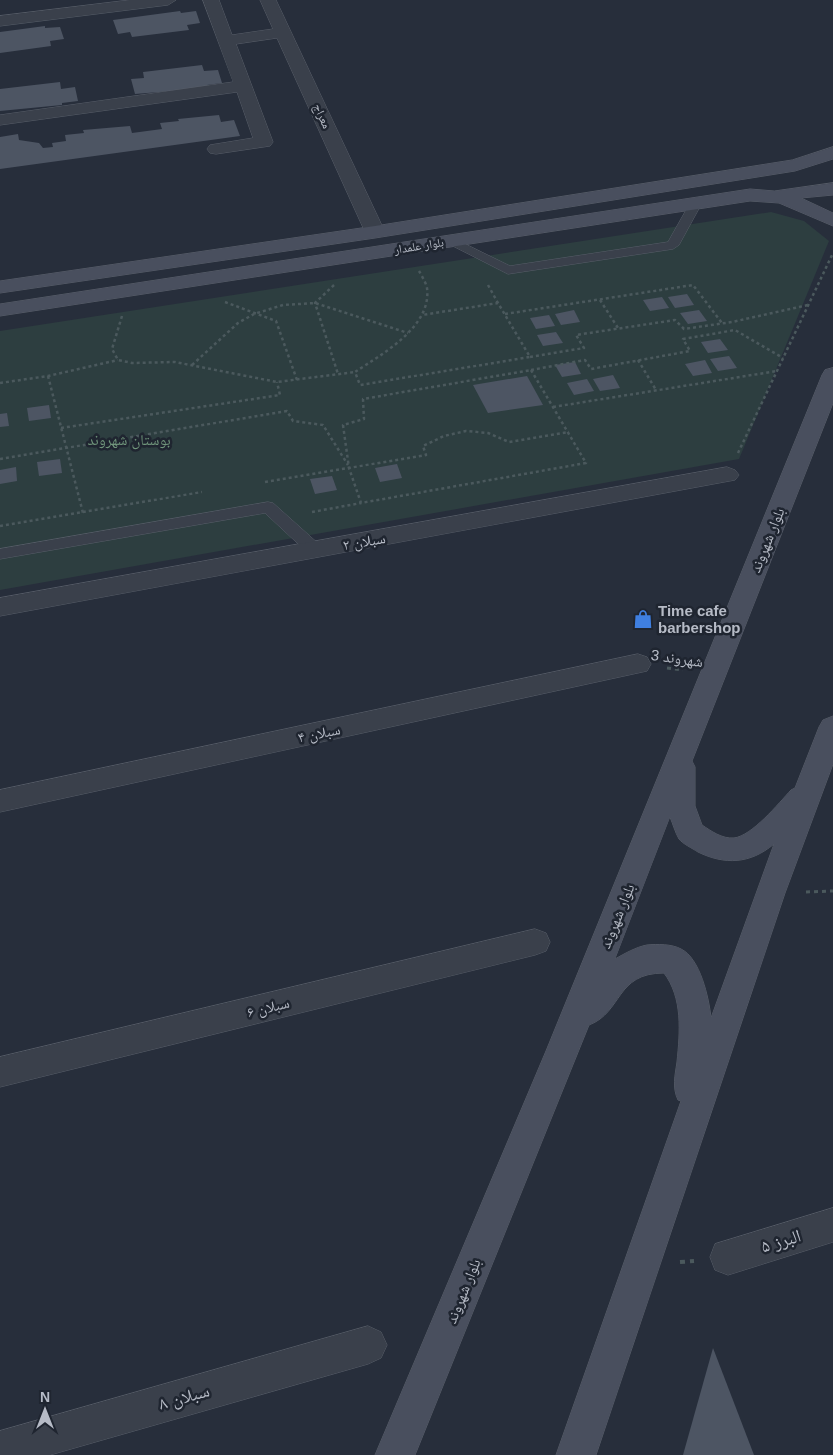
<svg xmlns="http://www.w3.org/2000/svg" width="833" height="1455" viewBox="0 0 833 1455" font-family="Helvetica,'Noto Naskh Arabic',sans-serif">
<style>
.green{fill:#2d3e40}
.building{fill:#4d5563}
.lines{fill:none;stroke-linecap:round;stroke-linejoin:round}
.lane-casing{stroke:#585e69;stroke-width:1}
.street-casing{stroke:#585e69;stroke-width:1}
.secondary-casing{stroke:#585e69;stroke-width:1}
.path-far2{stroke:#4b595d;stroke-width:2.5;stroke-dasharray:3 3;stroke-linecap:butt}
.path-far1{stroke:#4b595d;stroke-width:3;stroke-dasharray:4 4;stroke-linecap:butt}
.path{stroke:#4b595d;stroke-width:4;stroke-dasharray:5 5;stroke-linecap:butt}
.lane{fill:#3a404b;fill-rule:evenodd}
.street{fill:#3a404b;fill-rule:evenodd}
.secondary{fill:#494f5e;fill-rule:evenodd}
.labels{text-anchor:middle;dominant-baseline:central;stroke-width:5;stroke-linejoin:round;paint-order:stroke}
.far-street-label{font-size:12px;fill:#b6bbc6;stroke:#1f2530}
.park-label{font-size:15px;fill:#70957b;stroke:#1f2530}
.street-label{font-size:15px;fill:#b6bbc6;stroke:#1f2530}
.poi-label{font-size:15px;font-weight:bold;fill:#b6bbc6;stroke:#1f2530;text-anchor:start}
.near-street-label{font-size:18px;fill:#b6bbc6;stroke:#1f2530}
</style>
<rect width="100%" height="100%" fill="#272e3b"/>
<polygon class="green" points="771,212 804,221 829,241 739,459 0,590 0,331"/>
<g class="building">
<polygon points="180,11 181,13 196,11 200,23 187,25 189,30 132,37 130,32 118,34 113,20"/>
<polygon points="45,26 45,28 60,27 64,39 50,41 51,46 0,53 0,32"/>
<polygon points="202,65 204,71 218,70 222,83 207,85 208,88 135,94 131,79 144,78 143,72"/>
<polygon points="60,82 61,89 75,87 78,101 62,103 62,105 0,111 0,89"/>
<polygon points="219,115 221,122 234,120 240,136 0,169 0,137 18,134 19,140 39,143 43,148 53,147 52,143 66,141 65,135 84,133 83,130 130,126 132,133 162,129 160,123 179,121 178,119"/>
<polygon points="687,294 694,305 675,308 668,297"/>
<polygon points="662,297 669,308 650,311 643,300"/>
<polygon points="574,310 580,322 561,325 555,314"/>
<polygon points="699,310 707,321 688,324 680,313"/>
<polygon points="549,315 555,326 536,329 530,318"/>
<polygon points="556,332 563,343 543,346 537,335"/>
<polygon points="720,339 728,350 708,353 701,342"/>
<polygon points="729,356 737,368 718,371 710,359"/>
<polygon points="705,360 712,373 693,376 685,364"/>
<polygon points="575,362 581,374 562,377 555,365"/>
<polygon points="613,375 620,388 600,391 593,379"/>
<polygon points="527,376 543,405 488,413 473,385"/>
<polygon points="587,379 594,391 574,395 567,383"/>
<polygon points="49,405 51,418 29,421 27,408"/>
<polygon points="7,413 9,426 0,427 0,414"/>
<polygon points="60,459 62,473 39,476 37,462"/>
<polygon points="397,464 402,478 380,482 375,468"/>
<polygon points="16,467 17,481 0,484 0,470"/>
<polygon points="332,476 337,490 315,494 310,479"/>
<polygon points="713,1348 754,1455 683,1455"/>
</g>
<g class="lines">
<g class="lane-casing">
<g id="lane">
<polygon points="696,199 702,203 679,245 673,249 508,274 443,241 445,238 453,238 510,266 668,242 690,203"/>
<polygon points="268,502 273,503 321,546 323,550 321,554 309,554 265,513 0,559 0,549"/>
</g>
</g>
<g class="street-casing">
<g id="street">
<polygon points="130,0 176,0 168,5 0,26 0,16"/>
<polygon points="203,0 219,0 232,35 273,29 260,0 276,0 385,232 382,236 368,236 365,232 277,38 236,44 273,142 270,146 216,154 210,153 207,149 210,145 253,138 237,92 0,125 0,115 233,82"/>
<polygon points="727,467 735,470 739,475 735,480 0,616 0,598"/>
<polygon points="638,654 647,657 651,664 647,671 0,812 0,790"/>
<polygon points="535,929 546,933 550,942 546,951 535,955 0,1087 0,1057"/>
<polygon points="833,1208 833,1242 728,1275 715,1270 710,1257 715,1244"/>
<polygon points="368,1326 381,1332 387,1345 381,1358 368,1364 50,1455 0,1455 0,1431"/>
</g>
</g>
<g class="secondary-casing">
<g id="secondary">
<polygon points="833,147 833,159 795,171 375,238 0,293 0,281 375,226 792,160"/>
<polygon points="833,183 833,195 801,198 833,213 833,226 779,203 750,201 0,316 0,304 750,189 774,191"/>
<path d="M833 368V403L692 761 695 767V806L702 825C711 831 722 839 734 838 752 836 779 803 791 790L795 788 819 727 823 720 833 716V764L785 893 596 1455H556L681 1101 678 1100C672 1087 675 1076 677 1062 680 1032 683 998 664 973 615 973 623 1012 589 1025L415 1455H375L546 1051 822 375 825 370ZM670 817C673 824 675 832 679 839 683 844 692 848 698 852 725 865 750 864 774 844L711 1018C709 998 700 958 681 949 672 944 657 944 647 945 636 947 624 954 615 959Z"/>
</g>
</g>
<g class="path-far2">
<path d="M419 271C422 276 426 283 427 288 432 327 382 354 355 372L360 385 530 357 498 303 422 315"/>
<polyline points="334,285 315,303 338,374"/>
<polyline points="488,285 498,303"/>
<polyline points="600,300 618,328"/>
<polyline points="225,302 276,321 297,380"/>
<polyline points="505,314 693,285 722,323"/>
<polyline points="122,316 112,349 118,360 132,363 175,362 277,382 355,372"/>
<polyline points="530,357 584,348 576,335 675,320 684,329 732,322 808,305"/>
<polyline points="638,360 656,390"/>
<polyline points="192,365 238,323 254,314 283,305 315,303 408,333"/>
<polyline points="531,370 585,360 591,369 690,351 683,339 735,330 783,358"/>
<polygon points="531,370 586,463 361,503 349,468 343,425 364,419 363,399"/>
<polyline points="48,376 83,513"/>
<polyline points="0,383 48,376 118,360"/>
<polyline points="553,407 777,371"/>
<polyline points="61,428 280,395 277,382"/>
<polyline points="738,453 833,253"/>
<polyline points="0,459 287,411 293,421 323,425 348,465"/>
<polyline points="265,482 426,455 423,446 444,436 466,431 488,433 509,442 569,432"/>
<polyline points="312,512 361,503"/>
<polyline points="0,526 202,492"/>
</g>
<g class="path-far1">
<polyline points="667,668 683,670"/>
<polyline points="806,892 833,891"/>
</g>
<polyline class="path" points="680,1262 694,1261"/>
<use href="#lane" class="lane"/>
<use href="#street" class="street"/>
<use href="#secondary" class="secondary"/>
</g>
<defs>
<g id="shop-bare" transform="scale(1.5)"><path d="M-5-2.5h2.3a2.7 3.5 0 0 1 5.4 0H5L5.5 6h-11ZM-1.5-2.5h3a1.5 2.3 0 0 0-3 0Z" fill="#3f7fe0" stroke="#1f2530" stroke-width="2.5" paint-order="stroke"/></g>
</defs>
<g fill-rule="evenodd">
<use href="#shop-bare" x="643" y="619"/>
</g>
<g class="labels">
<g class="far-street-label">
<text transform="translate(322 116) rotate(65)">معراج</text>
<text transform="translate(419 246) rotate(-9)">بلوار علمدار</text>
</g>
<g class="park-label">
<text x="129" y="439">بوستان شهروند</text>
</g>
<g class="street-label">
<text transform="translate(767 540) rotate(-68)">بلوار شهروند</text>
<text transform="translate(364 541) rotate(-10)">سبلان ۲</text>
<text transform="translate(677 658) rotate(8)">شهروند 3</text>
<text transform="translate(319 733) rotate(-12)">سبلان ۴</text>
<text transform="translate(617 916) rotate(-68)">بلوار شهروند</text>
<text transform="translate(268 1007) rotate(-14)">سبلان ۶</text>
<text transform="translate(463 1291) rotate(-68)">بلوار شهروند</text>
</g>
<g class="poi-label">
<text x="658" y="610">Time cafe<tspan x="658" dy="17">barbershop</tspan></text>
</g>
<g class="near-street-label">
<text transform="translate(781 1241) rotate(-17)">البرز ۵</text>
<text transform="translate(184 1397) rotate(-16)">سبلان ۸</text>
</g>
</g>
<g transform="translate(45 1410)" stroke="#1f2530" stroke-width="4" paint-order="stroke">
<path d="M0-4L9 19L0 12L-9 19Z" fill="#b6bbc6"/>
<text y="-8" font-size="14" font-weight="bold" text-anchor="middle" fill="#b6bbc6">N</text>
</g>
</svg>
